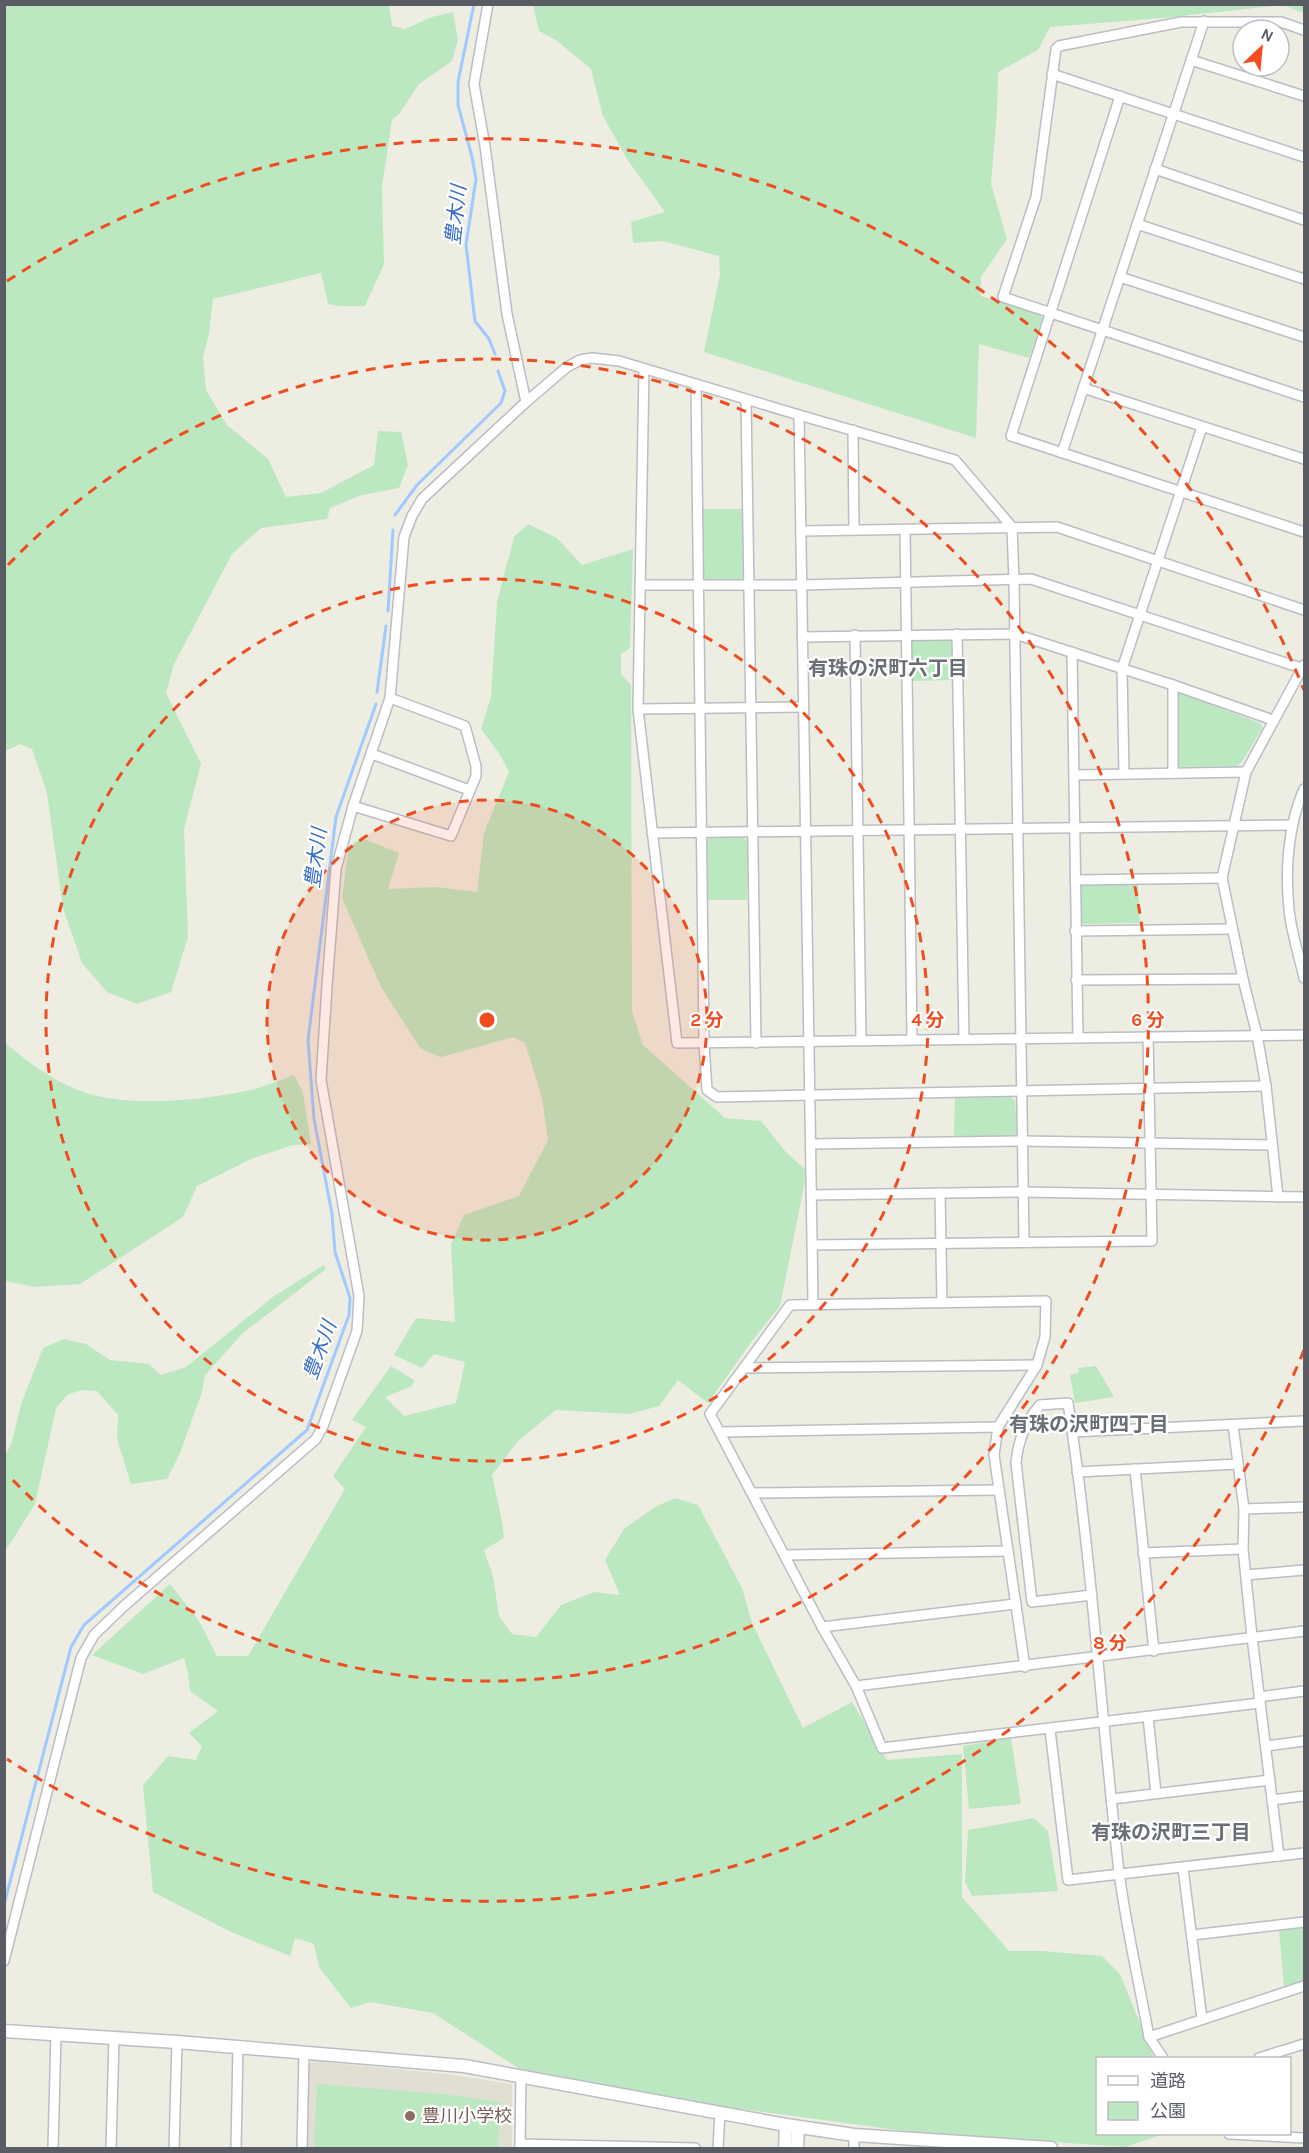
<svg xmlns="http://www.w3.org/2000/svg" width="1309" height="2153" viewBox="0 0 1309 2153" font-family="Karla,'Noto Sans JP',sans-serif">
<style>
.education{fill:#e0dfd1}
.green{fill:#bbe8c1}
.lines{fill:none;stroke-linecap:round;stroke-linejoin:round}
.stream{stroke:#a0c9ff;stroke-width:3}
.street-casing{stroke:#bbbdc4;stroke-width:12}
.secondary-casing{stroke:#bcbec6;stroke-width:15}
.street{stroke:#fff;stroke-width:9}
.secondary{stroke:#fff;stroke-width:12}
.ring{fill:none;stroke:#ef4c20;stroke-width:3;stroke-dasharray:10 8}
.education-dot{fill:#8d6e63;stroke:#fff;stroke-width:2}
.labels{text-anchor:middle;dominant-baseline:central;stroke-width:4.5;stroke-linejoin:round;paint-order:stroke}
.education-label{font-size:18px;fill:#785e54;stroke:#fff;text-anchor:start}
.water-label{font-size:20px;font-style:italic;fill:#386dcc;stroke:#fff}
.neighbourhood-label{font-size:20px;font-weight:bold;fill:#6a6e75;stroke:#fff}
.centre{fill:#ef4c20;stroke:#fff;stroke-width:3}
.ring-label{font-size:18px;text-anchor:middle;font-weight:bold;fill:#ef4c20;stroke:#fff;stroke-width:4.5;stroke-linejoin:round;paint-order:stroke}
</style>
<rect width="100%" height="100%" fill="#eeede1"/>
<polygon class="education" points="312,2061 446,2074 512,2084 512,2148 307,2148 309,2066"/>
<g class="green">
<polygon points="1304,4 1304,13 1283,5 1162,18 1050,27 1038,50 998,72 997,111 991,184 1007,239 981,277 981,296 1039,314 1043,319 1029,358 979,344 976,438 704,352 720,275 719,256 663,241 633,243 631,222 665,212 627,159 603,116 591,69 556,40 539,31 533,5"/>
<polygon points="4,5 389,5 392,26 405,29 432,17 453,12 458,40 452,61 419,84 399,114 392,120 382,187 384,264 365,306 340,306 328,304 321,273 213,299 209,334 203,357 206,390 227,425 268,459 286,497 321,493 374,465 378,431 401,432 408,465 399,488 362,495 330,508 327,519 261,528 232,554 174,664 166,693 201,764 184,829 188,937 171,992 137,1004 107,992 82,963 63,908 47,793 32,749 20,744 5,751"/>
<rect x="703" y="509" width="40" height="70"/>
<polygon points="528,524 557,538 582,565 633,549 630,648 621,654 621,674 631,685 632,1011 643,1045 725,1118 761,1121 786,1152 807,1171 780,1306 752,1341 708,1403 678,1380 659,1406 629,1414 556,1410 518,1441 492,1475 502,1521 504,1538 484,1550 493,1576 499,1616 512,1634 536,1637 561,1605 594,1592 620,1595 605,1560 624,1529 655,1507 675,1498 698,1505 742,1588 752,1623 803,1728 852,1702 887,1760 962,1754 962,1897 1009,1951 1043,1951 1102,1956 1120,1974 1154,2058 1098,2058 1098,2134 1164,2134 1125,2147 920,2133 540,2082 433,2013 370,2002 351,2008 319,1967 314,1944 295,1938 290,1956 229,1931 153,1892 143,1785 168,1756 196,1760 202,1746 189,1733 218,1711 190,1691 188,1672 184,1658 143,1674 92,1655 170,1584 199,1621 217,1656 248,1656 345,1489 333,1476 366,1427 352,1420 391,1366 414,1380 412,1386 385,1397 404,1416 456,1403 465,1362 434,1354 422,1368 394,1355 416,1318 455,1322 451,1244 464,1215 519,1196 548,1140 542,1098 525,1043 514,1037 441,1057 421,1049 381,987 342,898 348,851 355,842 364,839 399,853 388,889 436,887 477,892 484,833 509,772 499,753 481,729 491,697 497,602 514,537"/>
<polygon points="949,638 952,641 953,680 912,681 911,641 913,639"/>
<polygon points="1180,693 1260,723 1263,727 1242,762 1237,766 1177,767 1176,696"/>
<polygon points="709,838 744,838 747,841 747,900 708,900 707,841"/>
<polygon points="1083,885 1138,885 1140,923 1084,924 1081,922 1080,887"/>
<path d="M5 1043C28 1062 50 1079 78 1090 123 1109 208 1100 255 1089 268 1085 281 1080 294 1075L303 1093 311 1144 293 1145 253 1158 197 1186 183 1217 80 1284 35 1287 5 1281Z"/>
<polygon points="1011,1097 1015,1101 1017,1133 1013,1136 954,1136 955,1098"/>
<polygon points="324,1265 326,1269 243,1333 205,1375 202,1392 180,1453 167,1479 131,1484 117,1439 118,1415 97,1391 81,1390 67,1395 56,1408 35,1504 8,1547 5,1548 5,1455 11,1445 21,1404 43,1348 64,1339 86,1344 110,1360 149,1364 161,1375 186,1367 274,1296"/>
<polygon points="1096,1366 1114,1397 1075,1403 1070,1375 1079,1372 1078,1368"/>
<polygon points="1011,1738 1021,1804 969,1809 963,1746"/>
<polygon points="1034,1818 1048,1831 1058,1891 972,1896 965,1882 968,1830"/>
<polygon points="1304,1927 1304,1981 1284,1986 1279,1931"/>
<polygon points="317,2084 443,2094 501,2102 498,2148 314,2148"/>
</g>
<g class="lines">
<g class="stream">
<polyline points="474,4 458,82 458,105 472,157 476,179 466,245 475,321 489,339 495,354"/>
<polyline points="395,515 417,485 501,403 505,391 498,371"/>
<polyline points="388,611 393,530"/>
<polyline points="377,692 386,626"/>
<polyline points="4,1905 71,1647 84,1625 307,1430 349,1315 350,1298 335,1252 332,1214 314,1119 308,1040 336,817 376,704"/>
</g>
<g class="street-casing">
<g id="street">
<polyline points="488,4 474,84 485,146 507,314 526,402"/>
<polyline points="1304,30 1281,22 1181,22 1059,46 1056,49 1036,197 1003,297 1304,397"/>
<polyline points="1191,60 1304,96"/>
<polyline points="1052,74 1304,157"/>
<polyline points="1120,96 1011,436 1304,532"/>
<polyline points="1155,169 1304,220"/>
<polyline points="1137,224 1304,279"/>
<polyline points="1120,277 1304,337"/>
<polyline points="644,369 638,709 677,1043 1304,1035"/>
<polyline points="696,384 704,1044 707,1090 717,1097 1266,1086"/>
<polyline points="1083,388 1304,459"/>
<polyline points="746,400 756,1043"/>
<polyline points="799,415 813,1303"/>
<polyline points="853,430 854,530"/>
<polyline points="1062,453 1204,21"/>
<polyline points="905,529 912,1039"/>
<polyline points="801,531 1057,527 1304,610"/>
<polyline points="641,585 802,585 1031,579 1304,669"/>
<polyline points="957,634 964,1039"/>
<polyline points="855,635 861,1040"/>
<polyline points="802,637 1015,634 1173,685 1273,720"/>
<polyline points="1072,652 1078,1037"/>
<polyline points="1173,685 1173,773"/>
<polyline points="638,709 803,707"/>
<polyline points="372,754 469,790"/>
<polyline points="1124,774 1122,669 1202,427"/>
<polyline points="1074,775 1246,772"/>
<path d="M1304 789C1288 825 1285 870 1289 909 1291 932 1299 955 1304 978"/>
<polyline points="353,806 451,836 476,776 476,766 465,726 390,698"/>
<polyline points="652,833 1293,825"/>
<polyline points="1075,880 1222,878"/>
<polyline points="1075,931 1232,929"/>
<polyline points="1076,980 1243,979"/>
<polyline points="811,1144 1022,1141 1272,1145"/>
<polyline points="940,1193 942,1302"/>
<polyline points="812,1195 1023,1192 1304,1197"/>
<polyline points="1278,1197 1266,1086 1257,1035 1243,979 1222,878 1246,772 1304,665"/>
<polyline points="812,1245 1152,1241 1148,1036"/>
<polyline points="744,1368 1037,1365"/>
<polyline points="1233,1425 1244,1509 1243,1549 1252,1637 1279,1856"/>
<polyline points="720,1432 998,1427"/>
<polyline points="1073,1432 1304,1421"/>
<polyline points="1135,1469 1154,1651"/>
<polyline points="1077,1472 1238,1464"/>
<polyline points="752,1493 999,1490"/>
<polyline points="1244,1509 1304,1507"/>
<polyline points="1143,1553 1243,1549"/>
<polyline points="785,1555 1007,1551"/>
<polyline points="1246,1575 1304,1570"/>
<path d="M1092 1595 1032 1602 1016 1463C1018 1440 1025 1422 1040 1405L1068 1403C1092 1559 1101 1716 1119 1872 1126 1927 1139 1982 1149 2037L1163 2058"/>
<polyline points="822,1627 1015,1604"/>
<polyline points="1025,1667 994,1455 998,1427 1037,1365 1045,1337 1046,1301 790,1305 710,1414 822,1627 856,1686 882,1748 1260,1703"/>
<polyline points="856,1686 1304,1631"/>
<polyline points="1259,1697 1304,1691"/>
<polyline points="1148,1717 1156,1793"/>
<polyline points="1050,1730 1068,1880 1304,1853"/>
<polyline points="1266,1746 1304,1741"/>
<polyline points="1112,1799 1270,1780"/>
<polyline points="1272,1800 1304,1796"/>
<polyline points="1183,1868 1202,2019"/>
<polyline points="1192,1935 1304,1922"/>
<polyline points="4,1961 81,1658 94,1635 124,1606 316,1439 323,1426 357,1331 359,1296 321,1080 327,986 336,869 353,806 390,698 404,537 412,516 422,499 526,402 567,367 580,360 592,358 619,361 799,415 955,460 1012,527 1014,581 1024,1242"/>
<polyline points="1149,2037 1304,1986"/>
<polyline points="1259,2058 1304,2044"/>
<polyline points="1229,2134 1304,2138"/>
<polyline points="520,2144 695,2148"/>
<polyline points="53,2148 56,2034"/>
<polyline points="111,2148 114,2038"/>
<polyline points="174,2148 177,2042"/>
<polyline points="236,2148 238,2047"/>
<polyline points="302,2148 304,2052"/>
<polyline points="520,2148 521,2076"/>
<polyline points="718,2148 720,2112"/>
<polyline points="854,2148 854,2135"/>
</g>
</g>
<g class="secondary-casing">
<g id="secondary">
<polyline points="4,2031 177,2042 464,2066 786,2125 854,2135 1051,2148"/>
<polyline points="785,2148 786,2125"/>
<polyline points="797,2148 798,2127"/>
</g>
</g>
<use href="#street" class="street"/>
<use href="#secondary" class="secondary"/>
</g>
<circle cx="487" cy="1020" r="220" fill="#ef4c20" fill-opacity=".12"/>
<g class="ring">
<circle cx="487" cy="1020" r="220"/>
<circle cx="487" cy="1020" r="441"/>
<path d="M8 565A661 661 0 1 1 8 1475"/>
<path d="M1304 1350A881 881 0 0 1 7 1759M7 281A881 881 0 0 1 1304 690"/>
</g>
<circle class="education-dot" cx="410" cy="2116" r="6"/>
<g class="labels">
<g class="education-label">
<text x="422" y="2116">豊川小学校</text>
</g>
<g class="water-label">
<text transform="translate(456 215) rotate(-84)">豊木川</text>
<text transform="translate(316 858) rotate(-83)">豊木川</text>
<text transform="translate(320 1350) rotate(-70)">豊木川</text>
</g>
<g class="neighbourhood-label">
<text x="888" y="668">有珠の沢町六丁目</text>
<text x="1089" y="1424">有珠の沢町四丁目</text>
<text x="1171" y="1832">有珠の沢町三丁目</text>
</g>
</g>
<circle cx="487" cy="1020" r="9" class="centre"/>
<g class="ring-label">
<text x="707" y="1026">2 分</text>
<text x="928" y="1026">4 分</text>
<text x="1148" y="1026">6 分</text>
<text x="1110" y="1649">8 分</text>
</g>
<rect width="1309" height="2153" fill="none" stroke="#595c63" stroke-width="12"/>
<rect x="1096" y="2057" width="195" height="78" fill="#ffffff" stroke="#bdbec1" stroke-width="1.5"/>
<rect x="1108" y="2076" width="30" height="9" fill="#ffffff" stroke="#bdbec1" stroke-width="1.5"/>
<text x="1150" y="2087" font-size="18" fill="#595c63">道路</text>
<rect x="1108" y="2102" width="30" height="18" fill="#bbe8c1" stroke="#bdbec1" stroke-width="1.5"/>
<text x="1150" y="2117" font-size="18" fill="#595c63">公園</text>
<g transform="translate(1261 48) rotate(26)"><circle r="28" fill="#ffffff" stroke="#bdbec1" stroke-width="1.5"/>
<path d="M0-4.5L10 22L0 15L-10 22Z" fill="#f74b1d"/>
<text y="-9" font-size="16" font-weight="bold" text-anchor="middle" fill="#595c63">N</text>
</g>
</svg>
